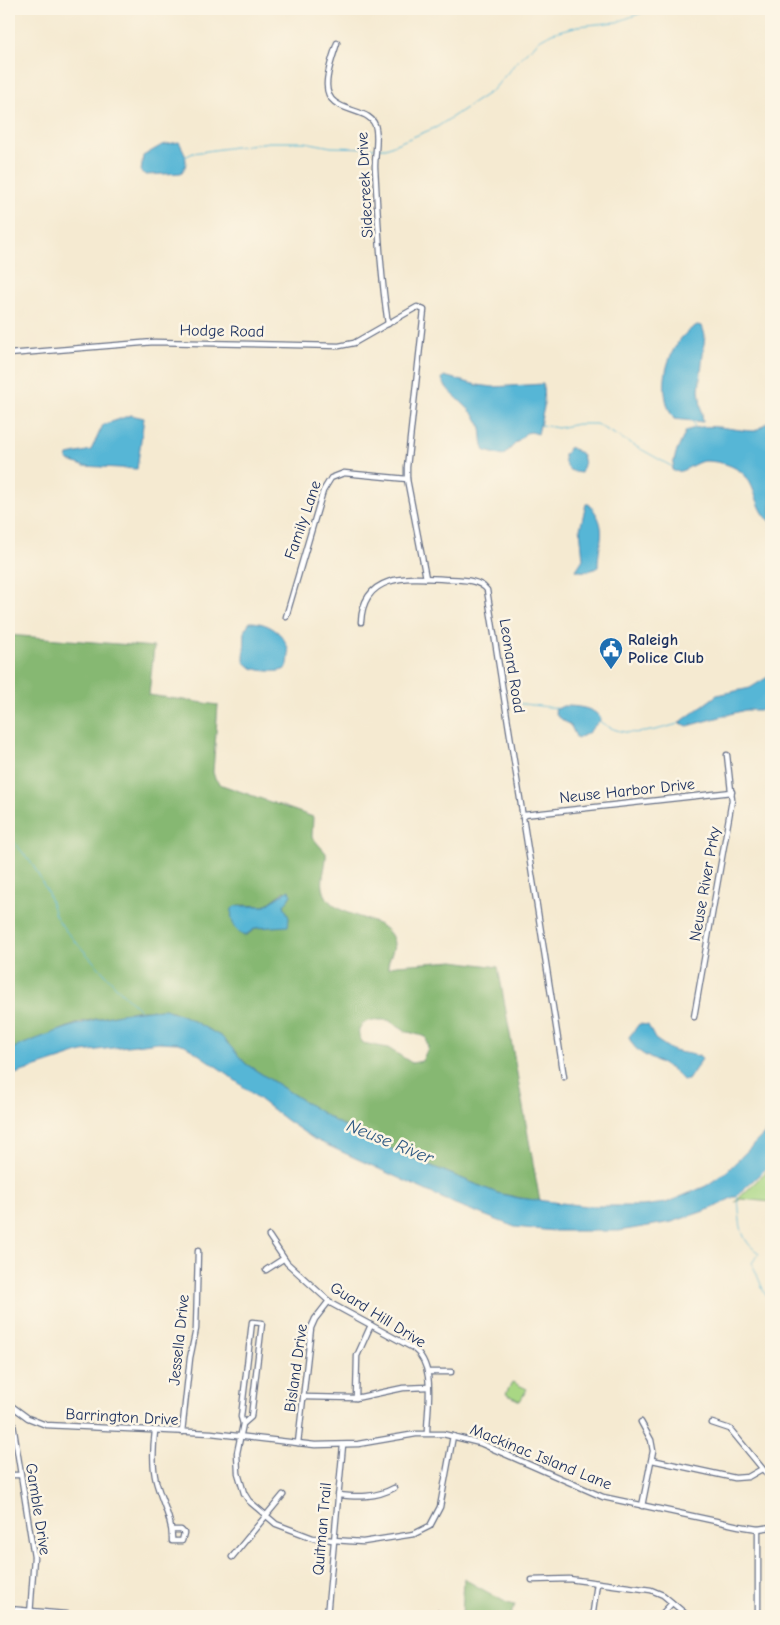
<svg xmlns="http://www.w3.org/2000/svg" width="780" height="1625" viewBox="0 0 780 1625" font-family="'Comic Neue',sans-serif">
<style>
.green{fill:#a9d784;stroke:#628371}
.forest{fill:#86b872;stroke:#507468;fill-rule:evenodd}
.water{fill:#57b6d6;stroke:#39729a}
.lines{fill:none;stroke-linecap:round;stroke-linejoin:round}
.stream{stroke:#57b6d6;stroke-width:1}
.minor-casing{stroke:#677086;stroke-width:7}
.minor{stroke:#fff;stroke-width:4.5}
.labels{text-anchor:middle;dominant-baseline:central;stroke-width:5;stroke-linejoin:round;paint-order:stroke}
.street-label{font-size:16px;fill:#1b2f5e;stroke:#fcf5e5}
.poi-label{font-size:16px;font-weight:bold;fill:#1b2f5e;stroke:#fcf5e5;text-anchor:start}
.water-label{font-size:18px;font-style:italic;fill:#2d5882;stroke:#fcf5e5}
</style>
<rect width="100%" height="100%" fill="#fcf5e5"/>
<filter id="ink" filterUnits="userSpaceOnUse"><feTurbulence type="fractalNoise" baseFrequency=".02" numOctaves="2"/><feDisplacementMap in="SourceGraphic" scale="10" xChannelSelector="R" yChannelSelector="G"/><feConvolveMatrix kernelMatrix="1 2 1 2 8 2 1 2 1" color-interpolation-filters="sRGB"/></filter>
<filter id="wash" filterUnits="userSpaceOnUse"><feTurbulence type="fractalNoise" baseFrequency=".0096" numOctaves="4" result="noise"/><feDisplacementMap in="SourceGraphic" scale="20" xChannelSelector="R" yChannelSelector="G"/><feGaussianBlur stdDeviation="1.12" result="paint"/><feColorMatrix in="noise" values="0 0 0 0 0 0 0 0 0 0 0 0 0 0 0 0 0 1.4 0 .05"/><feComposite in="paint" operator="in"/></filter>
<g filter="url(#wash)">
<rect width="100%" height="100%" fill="#f5ead1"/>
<g class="green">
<polygon points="771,1167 771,1202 741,1199 735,1202"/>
<polygon points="512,1382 527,1389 520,1401 506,1394"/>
</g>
<g class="forest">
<path d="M9 635 154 647 149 695 218 705 213 772 215 779 222 785 313 817 312 837 326 853C327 864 321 876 323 888 329 921 384 913 393 939 397 949 387 959 388 968L396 965 454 961 498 967 540 1202 497 1193 400 1153 336 1122 246 1064 222 1037 173 1011 140 1010 81 1022 9 1050ZM285 891 290 897 284 905 287 914 269 926 256 928 247 935 241 934 239 905 265 906ZM373 1020H388L405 1031 426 1037 428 1048 422 1061 412 1063 388 1048 363 1043C354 1031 360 1022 373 1020Z"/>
<polygon points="464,1579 507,1603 515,1605 510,1616 462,1616"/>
</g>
<g class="water">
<path d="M179 142C185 152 190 164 181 173L146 175 141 172 143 156 162 145Z"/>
<path d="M697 325 702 326 705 335 699 390 703 422 674 419C655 391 666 342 697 325Z"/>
<path d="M444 376 477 385 493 387 543 384 544 407 538 434 531 432 526 433 503 456 485 451C480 442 484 430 478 421 470 406 446 393 442 379Z"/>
<polygon points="131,415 144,418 137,469 83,466 67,460 68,455 91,450 103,425"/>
<path d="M771 420V522C753 508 758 479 735 468 726 463 714 461 704 461 694 462 681 476 672 470L676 453 686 431C709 421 732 431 755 431Z"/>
<path d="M570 447 582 454 584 465 581 473C569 472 564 467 564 455Z"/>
<path d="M586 504H589C610 528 598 540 598 567 592 571 582 573 576 570L583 559 580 529Z"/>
<path d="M250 622C270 622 289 636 289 657 288 662 289 667 283 670 279 672 272 671 268 671 257 670 250 669 244 661L245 629Z"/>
<polygon points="771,675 771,710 745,710 688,726 679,723 717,695 750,688"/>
<path d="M563 706C575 706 595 707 601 719L588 733 577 739 571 726 556 715 555 710Z"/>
<path d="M289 890 291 895 284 905 289 918 288 926 256 928 244 936C234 930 230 920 232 909L235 906H265Z"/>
<path d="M165 1009 184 1016 222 1037 246 1064 336 1122 400 1153 497 1193 519 1198 587 1206H642L666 1203 706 1186 726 1172 771 1127V1164L737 1195 713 1208 672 1222 619 1231H554L515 1227 455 1204 314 1139 286 1120 223 1071 185 1045 178 1043 158 1042 82 1052 9 1076V1050C60 1029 109 1011 165 1009Z"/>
<path d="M639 1024 648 1025 655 1039 673 1051 700 1056 702 1059 688 1080H683C679 1076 676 1072 671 1069 657 1059 635 1056 629 1037Z"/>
</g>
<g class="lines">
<g class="stream">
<polyline points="379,148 386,148 437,127 493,90 519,59 541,39 552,33 578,26 617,22 652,9"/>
<polyline points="185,157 193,153 269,142 305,142 331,147 375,148"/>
<polyline points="693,421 695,427"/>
<polyline points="541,425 558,428 577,424 596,424 671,466"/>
<polyline points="771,521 771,530"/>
<polyline points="515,703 557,708"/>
<path d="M599 721C625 740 649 732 678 724"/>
<polyline points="9,836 33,865 48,893 55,915 65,930 121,992 140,1010"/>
<path d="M737 1194C742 1218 735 1237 759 1253L752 1263 764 1292 771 1303"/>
</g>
</g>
</g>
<g filter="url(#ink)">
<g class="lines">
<g class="minor-casing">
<g id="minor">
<path d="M337 43C333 56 327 71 327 84 326 117 373 104 376 129 378 141 375 154 375 167 378 219 380 272 388 324"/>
<polyline points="9,354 154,342 339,346 354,343 417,307 424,310 407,467 407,479 426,578"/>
<polyline points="286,617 323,491 331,478 344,473 407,479"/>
<path d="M361 622C363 573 408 577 443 579 457 580 478 578 487 590L564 1077"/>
<polyline points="524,815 732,792"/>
<polyline points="694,1017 732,800 727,755"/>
<path d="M269 1236 287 1263 332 1304 413 1348C437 1366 427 1406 427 1433"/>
<polyline points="266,1270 283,1259"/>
<polyline points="428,1372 451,1372"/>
<polyline points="303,1397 356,1398 403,1388 428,1387"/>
<polyline points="356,1398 357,1356 371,1325"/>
<polyline points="9,1404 28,1418 46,1425 211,1433 315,1445 358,1444 416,1434 443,1434 480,1443 603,1497 739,1526 758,1529 771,1527"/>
<polyline points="10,1405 34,1557 30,1616"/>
<polyline points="641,1422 651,1440 653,1451 642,1506"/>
<polyline points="712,1423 730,1429 771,1479"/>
<polyline points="243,1424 251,1417 262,1323 252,1322 241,1417 243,1424 237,1453 238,1473 244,1493 249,1501 276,1524 313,1538 333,1540 363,1542 414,1534 430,1526 440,1507 453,1436"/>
<path d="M155 1431C153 1447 152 1465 156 1481 161 1501 173 1520 172 1541H182L184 1533 181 1530H173"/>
<polyline points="182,1432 190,1358 196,1329 198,1251"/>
<polyline points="298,1443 311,1328 315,1319 329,1301"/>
<polyline points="652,1460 735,1478 748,1477 762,1469"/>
<polyline points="9,1475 19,1475"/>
<path d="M338 1495C357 1497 376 1498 394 1488"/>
<polyline points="758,1529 758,1616"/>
<polyline points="232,1557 283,1495"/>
<polyline points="532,1580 569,1579 651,1590 663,1595 688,1616"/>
<polyline points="9,1609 88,1616"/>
<polyline points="593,1612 597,1583"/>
<polyline points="327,1616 343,1445"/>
<polyline points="436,1616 437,1613"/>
<polyline points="660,1616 672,1603"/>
</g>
</g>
<use href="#minor" class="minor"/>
</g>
</g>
<defs>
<g id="civic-pin" transform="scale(1.25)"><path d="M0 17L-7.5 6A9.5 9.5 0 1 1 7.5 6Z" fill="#1f6fb2" stroke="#fcf5e5"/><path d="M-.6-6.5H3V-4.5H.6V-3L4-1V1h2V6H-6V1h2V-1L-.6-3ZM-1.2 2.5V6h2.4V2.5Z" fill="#fff"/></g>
</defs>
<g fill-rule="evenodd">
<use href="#civic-pin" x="611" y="649"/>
</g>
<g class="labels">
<g class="street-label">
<text transform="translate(365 185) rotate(-93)">Sidecreek Drive</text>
<text transform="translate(222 331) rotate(1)">Hodge Road</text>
<text transform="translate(303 520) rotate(-71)">Family Lane</text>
<text transform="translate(512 666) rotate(81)">Leonard Road</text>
<text transform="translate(627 791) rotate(-6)">Neuse Harbor Drive</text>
<text transform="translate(705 884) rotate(-80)">Neuse River Prky</text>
<text transform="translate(378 1315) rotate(32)">Guard Hill Drive</text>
<text transform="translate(179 1340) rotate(-84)">Jessella Drive</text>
<text transform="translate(296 1368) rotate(-82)">Bisland Drive</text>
<text transform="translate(122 1417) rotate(3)">Barrington Drive</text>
<text transform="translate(541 1457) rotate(22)">Mackinac Island Lane</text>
<text transform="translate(38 1509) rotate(81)">Gamble Drive</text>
<text transform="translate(322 1529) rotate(-85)">Quitman Trail</text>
</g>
<g class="poi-label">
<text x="628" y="640">Raleigh<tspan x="628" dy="18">Police Club</tspan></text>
</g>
<g class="water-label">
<text transform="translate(390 1142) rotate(22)">Neuse River</text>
</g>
</g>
<rect width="780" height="1625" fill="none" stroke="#fcf5e5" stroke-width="30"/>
</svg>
